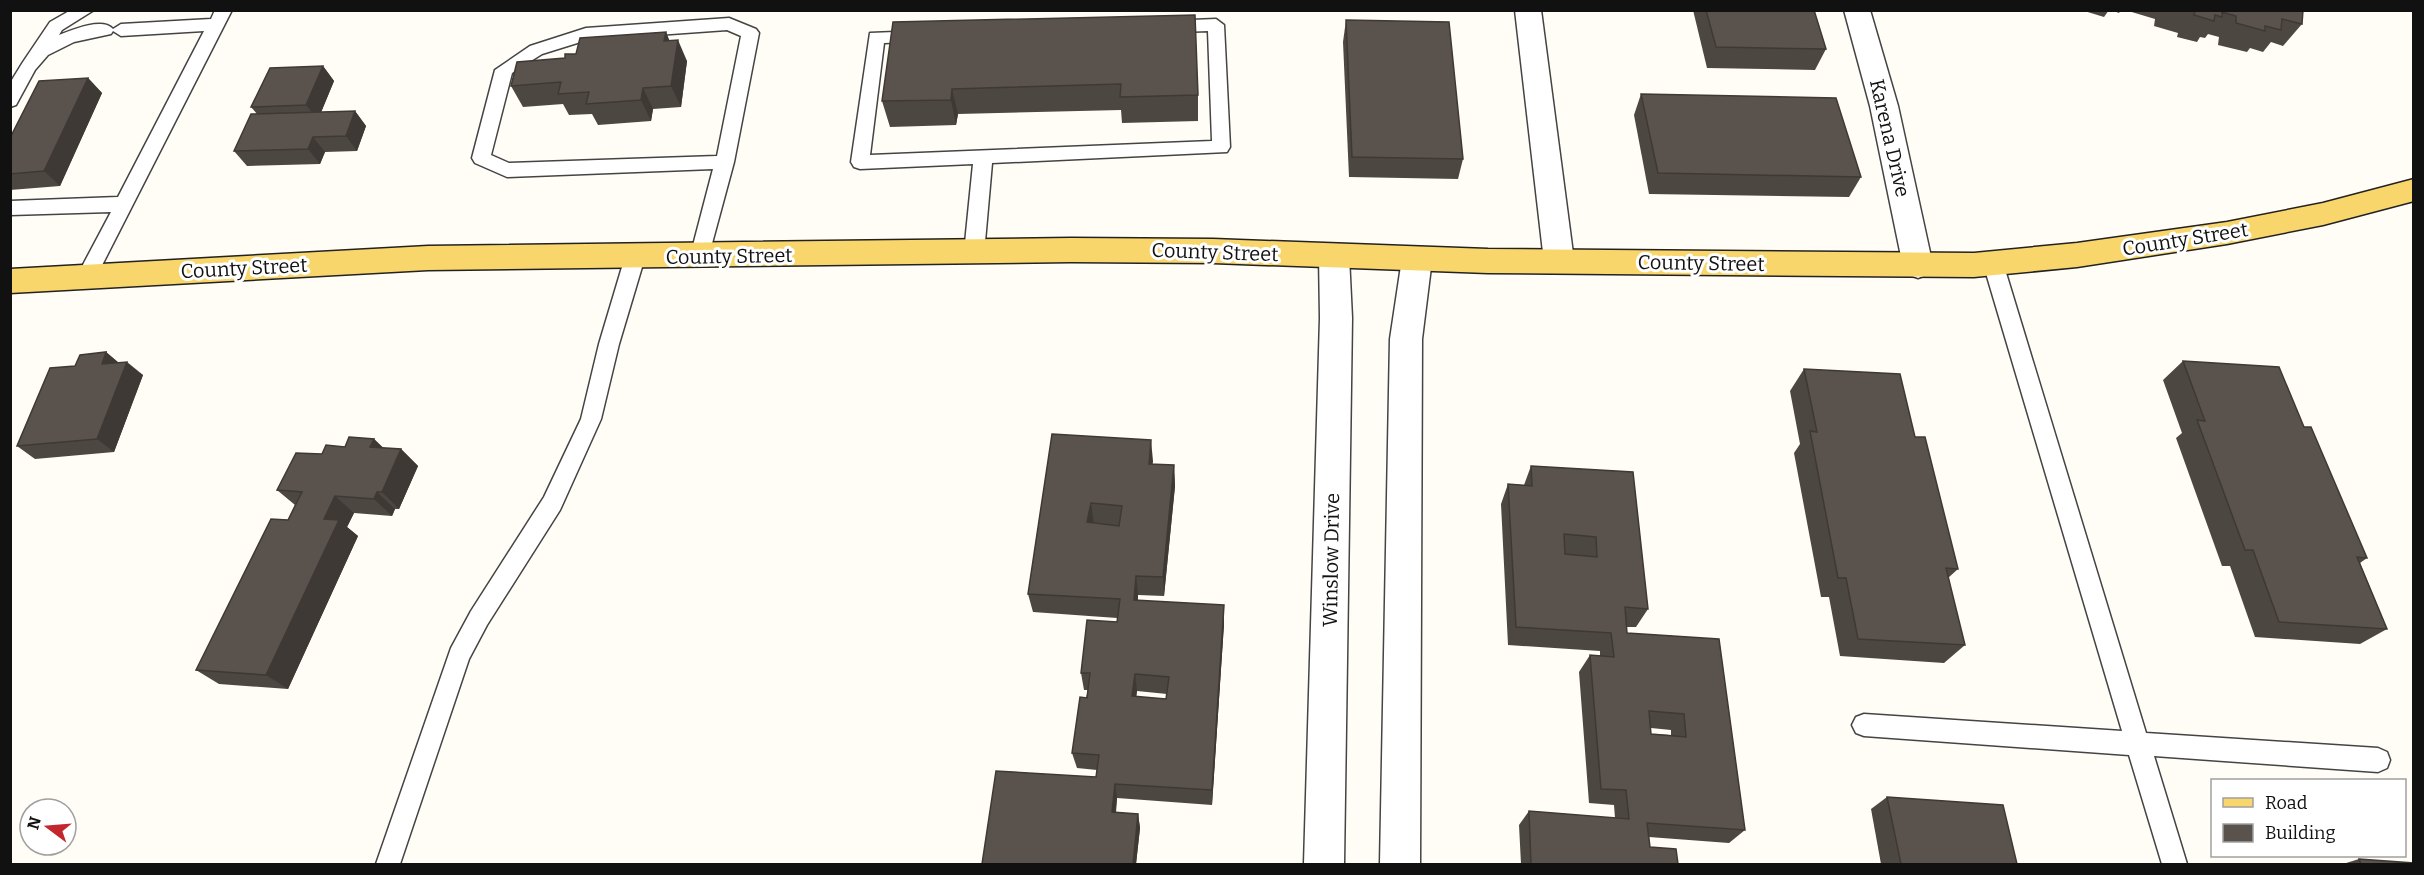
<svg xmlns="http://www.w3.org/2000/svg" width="2424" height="875" viewBox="0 0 2424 875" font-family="Bitter,serif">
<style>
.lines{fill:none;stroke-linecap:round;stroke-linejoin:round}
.service-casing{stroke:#444;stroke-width:3}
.minor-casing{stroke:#444;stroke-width:3}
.primary-casing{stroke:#222;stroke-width:3}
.service{fill:#fff;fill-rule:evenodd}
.minor{fill:#fff;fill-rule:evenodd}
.primary{fill:#f9d66b;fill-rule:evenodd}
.wall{fill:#4d4742;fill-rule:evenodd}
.shaded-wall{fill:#3f3936}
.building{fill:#5a524d;stroke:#3f3936;stroke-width:1.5;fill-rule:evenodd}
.labels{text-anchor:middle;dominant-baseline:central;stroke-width:6;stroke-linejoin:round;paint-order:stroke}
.street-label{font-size:20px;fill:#111;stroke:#fff}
</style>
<rect width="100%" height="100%" fill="#fffdf5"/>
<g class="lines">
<g class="service-casing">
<g id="service">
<path d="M71 10H94L62 30 59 35C72 30 102 17 113 29L121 24 211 19 215 10H232L94 281 87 284 80 281 77 276 111 212 10 215V201L118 197 204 31 121 36 113 31 111 34 74 42 48 55 35 70 16 105 10 107V83L23 62 50 22Z"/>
<path d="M729 18 756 29 759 33 734 162 707 262 700 264 693 262 690 257 713 169 507 177 475 163 472 158 495 70 530 46 586 28ZM727 30 741 36 717 156 509 163 491 155 512 73 542 54 587 40Z"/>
<path d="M1216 19 1224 25 1230 147 1227 152 992 163 984 253 981 258 974 260 967 258 964 253 973 164 860 169 854 167 851 162 870 33ZM1208 31 1212 141 870 155 884 43Z"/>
<polygon points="635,250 642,252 645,257 619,344 601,419 560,510 487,625 469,659 400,864 376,864 451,648 471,611 544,497 581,419 599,344 625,257 628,252"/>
<polygon points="1993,255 2000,258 2003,263 2146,733 2378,748 2387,752 2390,760 2387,768 2378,772 2154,756 2187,864 2162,864 2129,755 1864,736 1856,733 1852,725 1856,717 1864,714 2122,731 1983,263 1986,258"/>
</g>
</g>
<g class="minor-casing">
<g id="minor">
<polygon points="1515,10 1541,10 1574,261 1570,269 1559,273 1548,269 1544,261"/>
<polygon points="1844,10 1870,10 1898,106 1933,266 1929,274 1918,278 1907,274 1903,266 1870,106"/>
<polygon points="1334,244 1345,248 1349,256 1352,318 1344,864 1304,864 1320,318 1319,256 1323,248"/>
<polygon points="1417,247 1428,251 1432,259 1422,339 1420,864 1380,864 1390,339 1402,259 1406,251"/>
</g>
</g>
<g class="primary-casing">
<polygon id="primary" points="2414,179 2414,201 2323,225 2227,244 2077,267 1974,277 1488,273 1213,263 1071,262 428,270 10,293 10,269 428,246 1071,238 1213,239 1488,249 1974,253 2077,243 2227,222 2323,203"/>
</g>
<use href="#service" class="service"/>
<use href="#minor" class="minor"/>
<use href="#primary" class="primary"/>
</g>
<g class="wall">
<polygon points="1693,10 1814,10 1826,49 1815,70 1707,68"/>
<polygon points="2081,10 2109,10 2104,17"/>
<polygon points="2111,10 2121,10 2119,13"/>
<polygon points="2125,10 2303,10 2302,24 2283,46 2271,42 2263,52 2250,48 2247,52 2218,45 2219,37 2208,34 2205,38 2200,37 2197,42 2177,37 2178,33 2154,26 2155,19"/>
<polygon points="1346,20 1463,159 1458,179 1349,177 1343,42"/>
<polygon points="893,22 1198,95 1198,121 1122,123 1121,110 958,114 956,125 890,127 882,101"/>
<polygon points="666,32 669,41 687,61 681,107 653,109 651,121 598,125 592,114 569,115 563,104 523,107 511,86 576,54"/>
<polygon points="323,66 334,81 321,112 355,111 366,126 357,151 325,152 320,164 247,166 234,151 257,114 251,107"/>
<polygon points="88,78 102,93 60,186 10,190 10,138"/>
<polygon points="1641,94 1861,177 1849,197 1649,194 1634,115"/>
<polygon points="106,352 118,362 143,375 114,452 35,459 17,446 75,366"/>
<polygon points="2183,361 2304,427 2367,558 2360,563 2387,629 2360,644 2255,637 2230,566 2222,566 2176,438 2182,433 2163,380"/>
<polygon points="1804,369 1915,437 1958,569 1948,578 1965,645 1944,663 1840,656 1829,597 1821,597 1794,453 1800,444 1790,391"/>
<path d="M1052 434 1153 461 1152 464 1174 465 1175 486 1164 596 1138 595V600L1224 624 1212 805 1117 798 1116 813 1138 814 1140 828 1136 864 1096 777 1097 770 1077 768 1072 753 1088 690H1084L1081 673 1117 622V618L1033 612 1028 594ZM1137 691 1167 694 1166 699 1136 697Z"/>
<polygon points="374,439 383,448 401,449 418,466 399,509 395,509 392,516 354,513 347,527 358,536 288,689 219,684 196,670 288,520 295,505 277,490 345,447"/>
<path d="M1531 466 1633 472 1648 609 1636 627H1626L1627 633 1719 639 1745 830 1729 843 1649 837 1650 847 1678 864H1521L1519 825 1529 811 1615 818 1614 805 1589 803 1579 672 1590 655 1600 656V651L1508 645 1501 504 1508 484 1524 485ZM1651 728 1671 730V735L1651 734Z"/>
<polygon points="1887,797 2017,864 1881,864 1871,809"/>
<polygon points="2359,859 2414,864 2343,864"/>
</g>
<g class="shaded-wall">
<polygon points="666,32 675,54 664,41"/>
<polygon points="678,40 687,61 681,107 671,86"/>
<polygon points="323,66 334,81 318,120 306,105"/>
<polygon points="88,78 102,93 60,186 44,171"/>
<polygon points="643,88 653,109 651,121 641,100"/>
<polygon points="952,89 958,114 956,125 951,100"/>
<polygon points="355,111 366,126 357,151 346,136"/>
<polygon points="313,137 325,152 320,164 308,149"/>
<polygon points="106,352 122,366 102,364"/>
<polygon points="127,362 143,375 114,452 97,439"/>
<polygon points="374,439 392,456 370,447"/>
<polygon points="1151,440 1153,461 1150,485 1149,464"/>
<polygon points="401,449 418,466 399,509 382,492"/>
<polygon points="1174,465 1175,486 1164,596 1163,577"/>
<polygon points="377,492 395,509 392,516 374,499"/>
<polygon points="335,496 354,513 347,527 358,536 288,689 266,675 324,519"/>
<polygon points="1091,503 1094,524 1087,522"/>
<polygon points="1136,576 1138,595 1136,619 1134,600"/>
<polygon points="1224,605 1224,624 1212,805 1212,790"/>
<polygon points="1135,674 1137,691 1134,713 1132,696"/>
<polygon points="1115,784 1117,798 1114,826 1112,812"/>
<polygon points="1138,814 1140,828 1136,864 1133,864"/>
</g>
<g class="building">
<polygon points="1706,10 1814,10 1826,49 1716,47"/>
<polygon points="2193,10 2303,10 2302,24 2282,19 2281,30 2265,26 2265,31 2236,23 2236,16 2222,12 2222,17 2215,15 2214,21 2194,15 2195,11"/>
<polygon points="1195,15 1198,95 1120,97 1121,84 952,89 951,100 882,101 893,22"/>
<polygon points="1346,20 1449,22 1463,159 1352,157"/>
<polygon points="666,32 664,41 678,40 671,86 643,88 641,100 586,104 589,92 558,94 561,82 511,86 517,62 565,58 565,54 576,54 580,38"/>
<polygon points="323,66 306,105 251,107 270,68"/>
<polygon points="88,78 44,171 10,174 10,138 39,81"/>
<polygon points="1641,94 1836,98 1861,177 1658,173"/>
<polygon points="355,111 346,136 313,137 308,149 234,151 251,114"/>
<polygon points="106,352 102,364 127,362 97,439 17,446 50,368 75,366 80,355"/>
<polygon points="2183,361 2279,367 2304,427 2311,427 2367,558 2357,557 2387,629 2279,622 2253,550 2245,550 2197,420 2205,421"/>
<polygon points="1804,369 1900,374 1915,437 1925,437 1958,569 1946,568 1965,645 1858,639 1846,578 1838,578 1810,431 1817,432"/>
<path d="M1052 434 1151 440 1149 464 1174 465 1163 577 1136 576 1134 600 1224 605 1212 790 1115 784 1112 812 1138 814 1133 864H982L996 771 1096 777 1099 755 1072 753 1080 697 1087 698 1090 673H1081L1087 620 1117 622 1120 599 1028 594ZM1091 503 1122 506 1119 526 1087 522ZM1135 674 1169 677 1166 699 1132 696Z"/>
<polygon points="349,437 374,439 370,447 401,449 382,492 377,492 374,499 335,496 324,519 339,520 266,675 196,670 271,519 288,520 302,492 277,490 296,453 322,454 326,445 345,447"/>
<path d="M1531 466 1633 472 1648 609 1625 607 1627 633 1719 639 1745 830 1647 823 1650 847 1676 849 1678 864H1531L1529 811 1629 819 1626 790 1601 789 1590 655 1614 657 1611 633 1516 627 1508 484 1532 486ZM1564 534 1596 537 1597 557 1565 554ZM1649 711 1684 714 1686 737 1651 734Z"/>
<polygon points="1887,797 2003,805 2017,864 1901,864"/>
<polygon points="2359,859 2414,863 2414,864 2361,864"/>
</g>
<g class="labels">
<g class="street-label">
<text transform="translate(1890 138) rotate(77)">Karena Drive</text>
<text transform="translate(2185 239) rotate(-9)">County Street</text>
<text transform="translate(1215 252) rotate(2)">County Street</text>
<text transform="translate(729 256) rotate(-1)">County Street</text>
<text transform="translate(1701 263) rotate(1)">County Street</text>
<text transform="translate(244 268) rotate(-3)">County Street</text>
<text transform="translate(1331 560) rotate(-89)">Winslow Drive</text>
</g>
</g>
<rect width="2424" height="875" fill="none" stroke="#111111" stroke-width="24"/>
<rect x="2211" y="779" width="195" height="78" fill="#ffffff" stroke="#a0a0a0" stroke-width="1.5"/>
<rect x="2223" y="798" width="30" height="9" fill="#f9d66b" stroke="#a0a0a0" stroke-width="1.5"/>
<text x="2265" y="809" font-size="18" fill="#111111">Road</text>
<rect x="2223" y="824" width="30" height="18" fill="#5a524d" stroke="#a0a0a0" stroke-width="1.5"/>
<text x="2265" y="839" font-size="18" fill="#111111">Building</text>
<g transform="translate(48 827) rotate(286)"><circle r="28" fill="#ffffff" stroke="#a0a0a0" stroke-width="1.5"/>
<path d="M0-4.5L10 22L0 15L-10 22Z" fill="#c4262e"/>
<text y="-9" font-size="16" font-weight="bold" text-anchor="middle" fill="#111111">N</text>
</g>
</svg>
